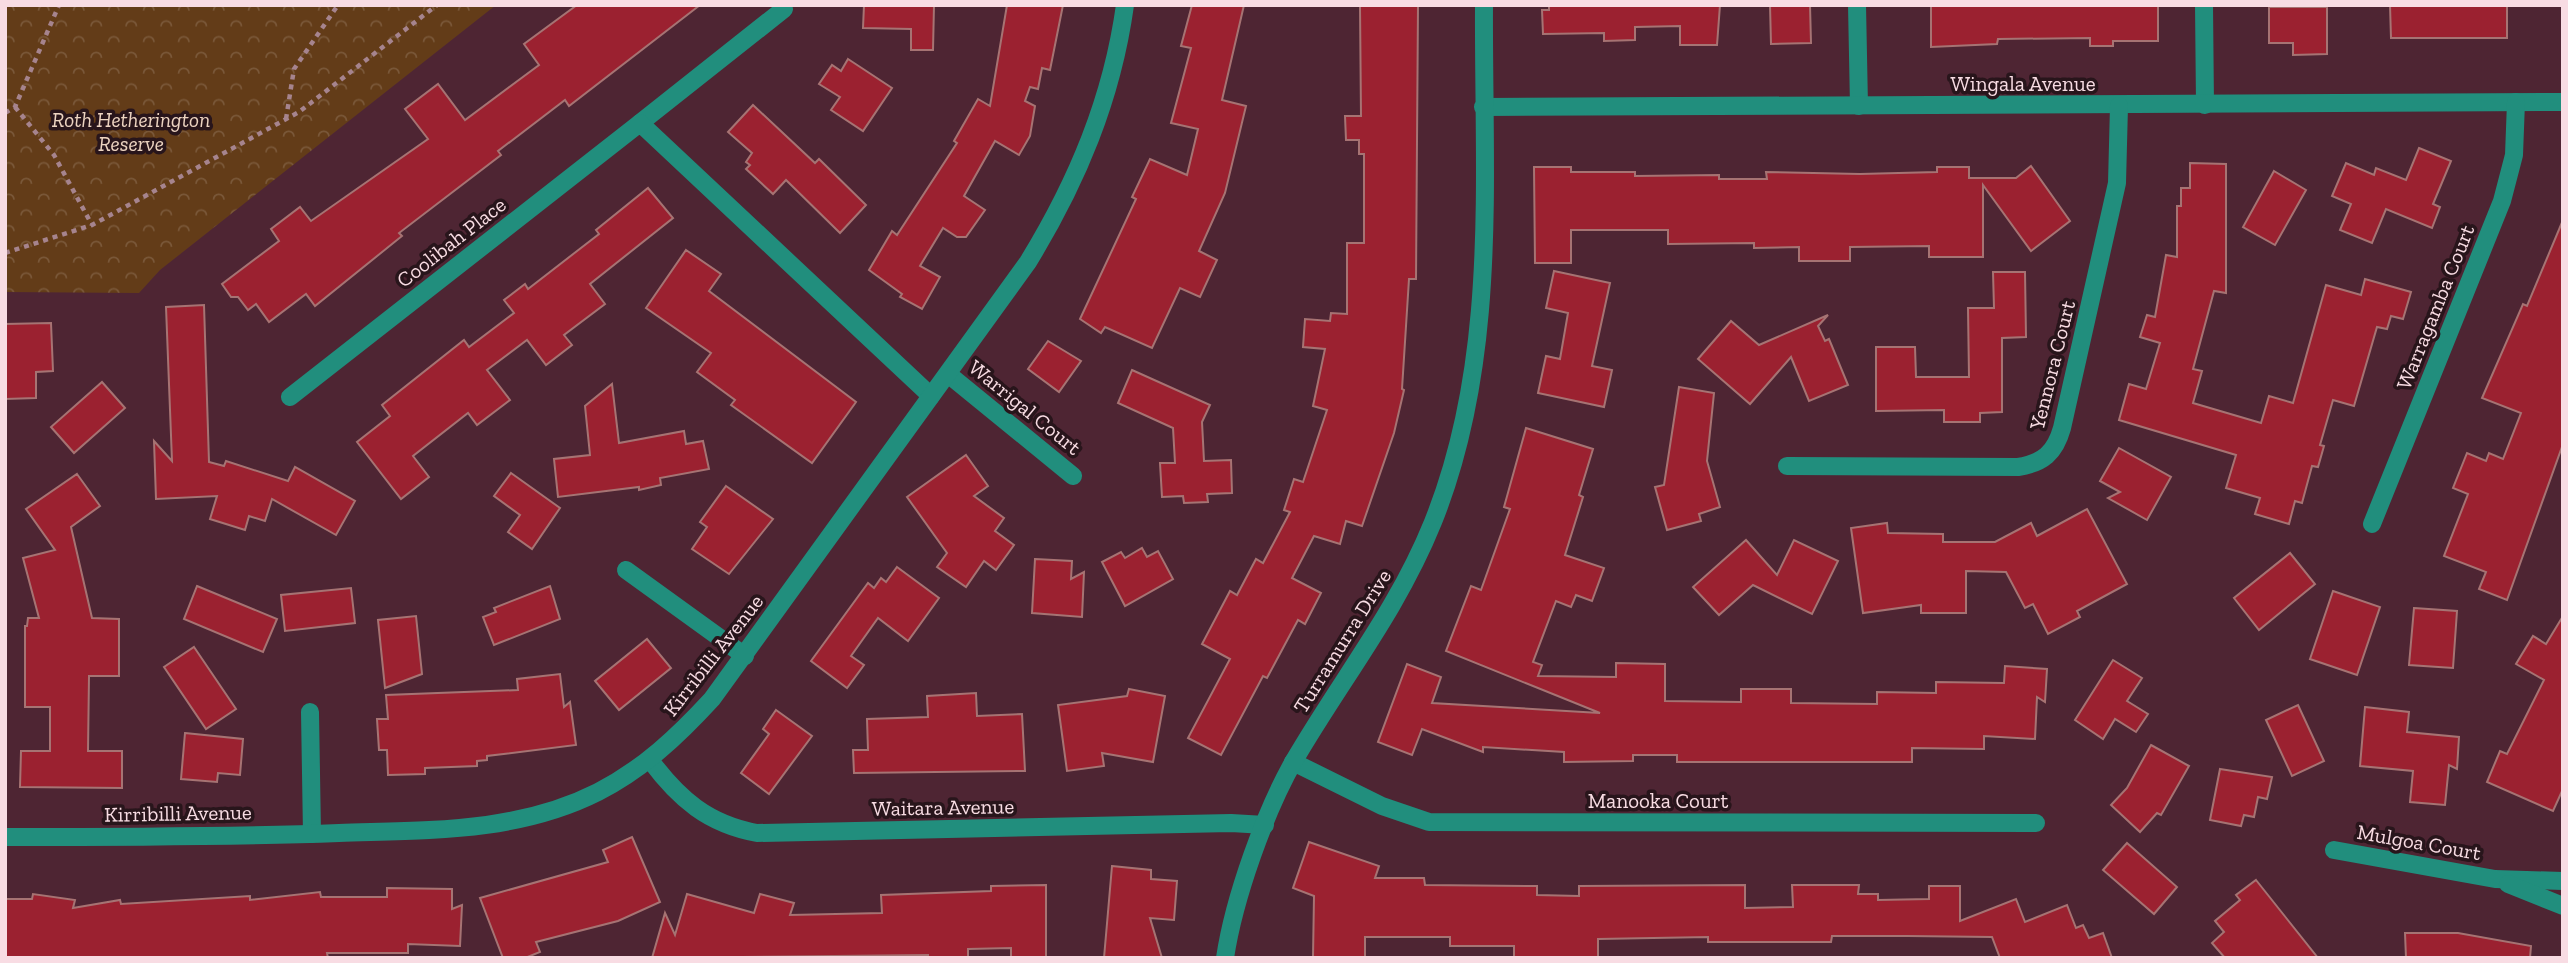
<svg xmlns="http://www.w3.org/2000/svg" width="2568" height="963" viewBox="0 0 2568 963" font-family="'Zilla Slab',serif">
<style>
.park{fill:url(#park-crowns)}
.building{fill:#9b2130;stroke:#a67373;stroke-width:2}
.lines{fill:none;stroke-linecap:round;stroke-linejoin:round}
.path{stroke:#a6848e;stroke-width:4.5;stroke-dasharray:5 5;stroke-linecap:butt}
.minor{stroke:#218e7d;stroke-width:18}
.labels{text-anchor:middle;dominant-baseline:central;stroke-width:7;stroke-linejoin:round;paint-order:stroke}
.street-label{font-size:21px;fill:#f8dce3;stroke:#28151b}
.park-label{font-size:21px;font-style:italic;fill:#edd4c1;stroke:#28151b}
</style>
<defs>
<pattern id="park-crowns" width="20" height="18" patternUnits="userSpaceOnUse" patternTransform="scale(1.75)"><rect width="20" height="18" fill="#633c18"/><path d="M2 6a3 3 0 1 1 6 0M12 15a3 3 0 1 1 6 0" fill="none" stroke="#7a5839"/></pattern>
</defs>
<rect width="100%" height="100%" fill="#4e2533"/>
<polygon class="park" points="5,5 496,5 160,270 139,293 5,292"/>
<g class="building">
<polygon points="577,5 700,5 569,106 565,100 498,151 501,155 399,233 402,236 315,306 306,294 269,322 256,304 248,310 238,297 231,297 222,284 279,241 271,229 300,207 311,221 428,139 405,109 438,84 465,120 539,65 524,44"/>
<polygon points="864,5 934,5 933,50 911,50 911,29 863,28"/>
<polygon points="1007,5 1063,5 1050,70 1042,68 1038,89 1030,87 1025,101 1035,106 1030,136 1019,155 995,141 964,196 985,210 966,237 957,237 943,228 920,266 940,277 922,309 900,297 902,294 869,270 892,231 897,235 957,143 954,141 978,99 990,106"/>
<polygon points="1192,5 1244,5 1222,100 1246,106 1225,193 1199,251 1217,260 1200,297 1180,288 1152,348 1105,327 1101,333 1080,319 1136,199 1132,197 1150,159 1187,175 1198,129 1171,123 1191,48 1181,46"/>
<polygon points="1418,5 1416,279 1409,279 1402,389 1404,390 1394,433 1362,526 1346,521 1340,544 1314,536 1292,578 1321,593 1305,624 1298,620 1267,678 1263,676 1221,755 1188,738 1230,659 1202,644 1230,591 1237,595 1256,559 1263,563 1290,512 1284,510 1294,479 1303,482 1327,410 1313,406 1325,349 1303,347 1305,319 1330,321 1331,313 1347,314 1347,243 1364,243 1364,154 1359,154 1359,140 1346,140 1345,116 1361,116 1360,6"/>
<polygon points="1549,5 1720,5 1717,45 1680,45 1680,26 1635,27 1635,40 1604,41 1604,33 1543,34 1542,10 1549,10"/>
<polygon points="1770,5 1810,5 1811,43 1771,44"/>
<polygon points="1931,5 2158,5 2158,41 2113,41 2113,46 2090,46 2090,38 1998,39 1997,44 1931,47"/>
<polygon points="2390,5 2507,5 2507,38 2391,38"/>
<polygon points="2269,7 2327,7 2327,54 2293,55 2293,43 2269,43"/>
<polygon points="848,59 892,88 863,131 831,110 840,97 819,84 832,65 841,71"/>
<polygon points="753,105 815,163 819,159 866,205 840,233 786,180 773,194 746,169 750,165 746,162 752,153 728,132"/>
<polygon points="2419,148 2451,161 2433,204 2440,207 2432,228 2386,209 2372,243 2340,230 2351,204 2332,196 2346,163 2374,175 2376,168 2406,180"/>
<polygon points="2190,163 2226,164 2226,293 2214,291 2193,369 2202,371 2193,403 2261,423 2269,396 2293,403 2326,285 2361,295 2365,279 2411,292 2403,319 2391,316 2387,329 2377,327 2354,406 2333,400 2320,445 2324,446 2318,467 2312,466 2302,503 2295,501 2289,524 2255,514 2260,498 2226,488 2236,455 2119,420 2129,384 2146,389 2160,343 2140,337 2147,315 2155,317 2166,255 2177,257 2177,206 2181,206 2181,188 2190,188"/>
<polygon points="2031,166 2070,221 2031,251 1983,185 1983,257 1929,257 1929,246 1850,247 1850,261 1799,261 1799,247 1754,248 1754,243 1668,244 1668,230 1571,230 1571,263 1535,263 1534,167 1571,167 1571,172 1635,172 1635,176 1719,175 1719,179 1767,179 1766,172 1860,174 1937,172 1937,167 1969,167 1969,178 2016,178"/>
<polygon points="2274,171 2306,190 2275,245 2243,227"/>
<polygon points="648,188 673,218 590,284 605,304 564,335 572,345 546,365 527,340 487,370 510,400 477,425 468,413 413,456 429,477 401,499 357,442 390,416 382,405 464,340 469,347 514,313 504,300 525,284 528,289 599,234 596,230"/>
<polygon points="2563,220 2563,444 2507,600 2479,589 2486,572 2444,556 2468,494 2453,488 2467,453 2486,461 2489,453 2503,459 2521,413 2482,398 2523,304 2527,306"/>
<polygon points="686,250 721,274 709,291 856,402 812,463 731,405 735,400 697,372 711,353 646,308"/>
<polygon points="1554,271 1610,283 1592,366 1612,370 1604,407 1538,393 1546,356 1560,359 1568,313 1546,308"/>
<polygon points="1993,272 2025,272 2026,337 2002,338 2002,412 1980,413 1980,422 1944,422 1944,410 1876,411 1876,347 1915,347 1916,377 1969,377 1968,308 1994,308"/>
<polygon points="204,305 209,462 224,466 226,461 288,481 295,467 355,501 336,535 272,499 265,521 249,516 245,530 210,519 217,496 156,499 154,441 172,461 166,307"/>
<polygon points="1828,315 1818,326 1825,341 1829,339 1848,385 1809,401 1791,357 1750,404 1698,359 1731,321 1759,345"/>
<polygon points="51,323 53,371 36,372 36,398 5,399 5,324"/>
<polygon points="1048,341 1081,361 1059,392 1028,369"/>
<polygon points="1132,370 1210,405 1202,422 1204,461 1231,460 1232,493 1207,494 1208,502 1184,503 1183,496 1162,497 1160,463 1175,463 1173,428 1118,403"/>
<polygon points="102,382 125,408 74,453 51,427"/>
<polygon points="612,384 619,443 684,431 686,444 703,441 709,469 660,478 661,485 639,490 639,487 558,497 554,459 590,455 585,406"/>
<polygon points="1679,387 1714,393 1707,461 1720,507 1699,514 1701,521 1667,530 1655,487 1664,485"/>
<polygon points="1526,428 1593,449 1579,495 1583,497 1565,555 1604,568 1592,601 1576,595 1571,607 1556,601 1533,662 1542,665 1538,676 1616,677 1616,663 1665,664 1665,701 1741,702 1741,689 1791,689 1791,703 1877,704 1877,692 1936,693 1936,682 2004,683 2005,666 2047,669 2045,702 2037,697 2035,739 1984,736 1984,749 1912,748 1912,762 1677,762 1677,755 1633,755 1633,761 1564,762 1564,752 1483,747 1483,752 1422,729 1412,755 1378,742 1407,664 1441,677 1432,703 1600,713 1446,651 1471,586 1481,590 1510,509 1504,507"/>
<polygon points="2119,448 2171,477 2147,520 2108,498 2120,492 2100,481"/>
<polygon points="966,455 988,486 974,496 1004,518 995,531 1014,545 996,570 984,561 966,587 937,567 947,553 907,497"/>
<polygon points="511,473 560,508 532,549 508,532 520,515 494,496"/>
<polygon points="77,474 100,506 71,527 92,618 119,619 119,676 89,676 88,751 122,751 122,788 20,787 21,751 50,751 50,707 25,707 25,626 27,626 28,618 39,618 23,558 55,550 26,509"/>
<polygon points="726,486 773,519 729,574 692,549 707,527 700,522"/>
<polygon points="2087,509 2127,584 2077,611 2080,617 2048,634 2033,604 2025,608 2006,572 1966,571 1966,613 1921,613 1921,605 1863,613 1851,528 1887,523 1888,533 1943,534 1943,542 1995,542 2031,523 2037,536"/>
<polygon points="1746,540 1777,575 1794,540 1838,561 1812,614 1753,585 1719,615 1693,587"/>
<polygon points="1142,548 1147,557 1158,551 1173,579 1125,606 1102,562 1121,552 1125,558"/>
<polygon points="2290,553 2315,584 2259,630 2234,598"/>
<polygon points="1035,559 1072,561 1071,579 1084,572 1082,617 1032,613"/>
<polygon points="897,567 939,598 908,641 878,618 851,656 864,665 847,688 811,661 868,583 874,588 881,578 886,582"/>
<polygon points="197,586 277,619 263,652 184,619"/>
<polygon points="550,586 560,619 494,645 483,617 496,612 494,608"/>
<polygon points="351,588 355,623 285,631 281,595"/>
<polygon points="2333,591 2380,607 2357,675 2310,659"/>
<polygon points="2414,608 2457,611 2453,668 2409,665"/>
<polygon points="416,616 422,674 385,688 378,620"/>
<polygon points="2563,616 2563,789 2553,811 2487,782 2500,751 2507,754 2544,680 2516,664 2533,636 2546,644"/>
<polygon points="647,639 671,668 619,710 595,681"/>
<polygon points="194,647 236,709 206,729 164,667"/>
<polygon points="2113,660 2142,678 2127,701 2148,714 2136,732 2115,719 2103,739 2075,720"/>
<polygon points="560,674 564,707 570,702 576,745 487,756 487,760 477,761 477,766 425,768 425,774 388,775 387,750 379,750 377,719 388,719 386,695 518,690 517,679"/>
<polygon points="1129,689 1165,696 1153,762 1102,753 1104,766 1067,771 1058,705 1127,696"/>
<polygon points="976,693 977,716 1022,714 1025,771 854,773 853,750 868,750 867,719 928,717 927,696"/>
<polygon points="2298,705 2324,761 2292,776 2266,720"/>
<polygon points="2365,707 2409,712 2407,732 2459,737 2457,769 2449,765 2445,805 2410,802 2413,771 2360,766"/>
<polygon points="776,710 812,736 769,794 741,773 769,734 763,729"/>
<polygon points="185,733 243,739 240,775 218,773 217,782 181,779"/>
<polygon points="2151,745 2189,766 2161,815 2157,813 2140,832 2111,805 2127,788"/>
<polygon points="2220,769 2272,777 2267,799 2258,797 2254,817 2244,815 2241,826 2210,820"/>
<polygon points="632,837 660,902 618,921 536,942 540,952 525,958 503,958 480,898 608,862 603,850"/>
<polygon points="1309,842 1379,866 1375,878 1424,878 1425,885 1537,886 1537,895 1579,896 1579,886 1745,885 1745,908 1793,907 1792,885 1859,885 1858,894 1878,894 1878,900 1929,899 1929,886 1960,886 1960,921 2016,899 2025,922 2067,905 2076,928 2083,925 2089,938 2103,933 2112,958 2000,958 1992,937 1908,936 1832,936 1831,942 1708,942 1708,937 1598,939 1598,958 1514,958 1514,946 1450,946 1450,937 1365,937 1365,958 1313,958 1314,896 1293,888"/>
<polygon points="2127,843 2177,887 2154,914 2103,870"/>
<polygon points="1112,866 1151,870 1151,879 1177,881 1174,920 1150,918 1162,958 1104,958"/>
<polygon points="2256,880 2318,958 2225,958 2212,943 2224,932 2215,921 2240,900 2236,895"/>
<polygon points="1046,885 1046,958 1011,958 1011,948 968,949 968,958 928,958 928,955 652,958 665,913 675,935 687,894 754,913 760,894 794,903 790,915 882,913 881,895 991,891 991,886"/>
<polygon points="387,888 452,889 452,909 462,905 460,946 408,944 408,953 327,953 328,958 5,957 5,899 32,899 33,894 75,900 73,908 120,900 121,904 250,896 250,900 320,892 321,897 387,897"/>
<polygon points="2405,933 2458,933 2531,946 2530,958 2406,958"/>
</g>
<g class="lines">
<g class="path">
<polyline points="15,107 54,155 92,225"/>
<polyline points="5,113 15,107 59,5"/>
<polyline points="286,119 294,69 338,5"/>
<polyline points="5,253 92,225 299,112 437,5"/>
</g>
<g class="minor">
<polyline points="1857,5 1859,106"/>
<polyline points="2204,5 2205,105"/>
<polyline points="1483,107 2563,102"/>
<polyline points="640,123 784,9"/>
<polyline points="948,374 1073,476"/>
<polyline points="290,397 640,123 931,396"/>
<path d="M1787 466 2018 467C2043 463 2055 453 2062 428L2117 183 2119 106"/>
<polyline points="2372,524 2502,201 2514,155 2516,102"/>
<polyline points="626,570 745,656"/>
<polyline points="310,712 312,834"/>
<path d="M650 760C679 799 708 824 757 833L1231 823 1265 825"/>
<polyline points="1293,762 1382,806 1429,822 2036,823"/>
<path d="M5 837C116 837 228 837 339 833 427 830 517 833 598 792 643 769 678 736 712 699L1028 262C1077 182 1112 99 1125 5"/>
<polyline points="2334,850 2495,879 2563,881"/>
<polyline points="2508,884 2563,906"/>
<path d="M1225 958C1234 898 1265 811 1295 759 1343 677 1397 611 1433 522 1499 358 1483 178 1484 5"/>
</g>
</g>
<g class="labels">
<g class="street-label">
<text x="2023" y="83">Wingala Avenue</text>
<text transform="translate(451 242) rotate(-38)">Coolibah Place</text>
<text transform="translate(2435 307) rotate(-68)">Warragamba Court</text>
<text transform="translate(2052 365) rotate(-76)">Yennora Court</text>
<text transform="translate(1025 407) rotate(39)">Warrigal Court</text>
<text transform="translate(1342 641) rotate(-58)">Turramurra Drive</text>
<text transform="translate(713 655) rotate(-52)">Kirribilli Avenue</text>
<text x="1658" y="800">Manooka Court</text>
<text transform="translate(943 807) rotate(-1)">Waitara Avenue</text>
<text transform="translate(178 813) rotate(-1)">Kirribilli Avenue</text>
<text transform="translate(2419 842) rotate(10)">Mulgoa Court</text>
</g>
<g class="park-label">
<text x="131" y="119">Roth Hetherington<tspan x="131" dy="24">Reserve</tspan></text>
</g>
</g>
<rect width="2568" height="963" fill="none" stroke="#f8dce3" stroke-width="14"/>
</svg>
